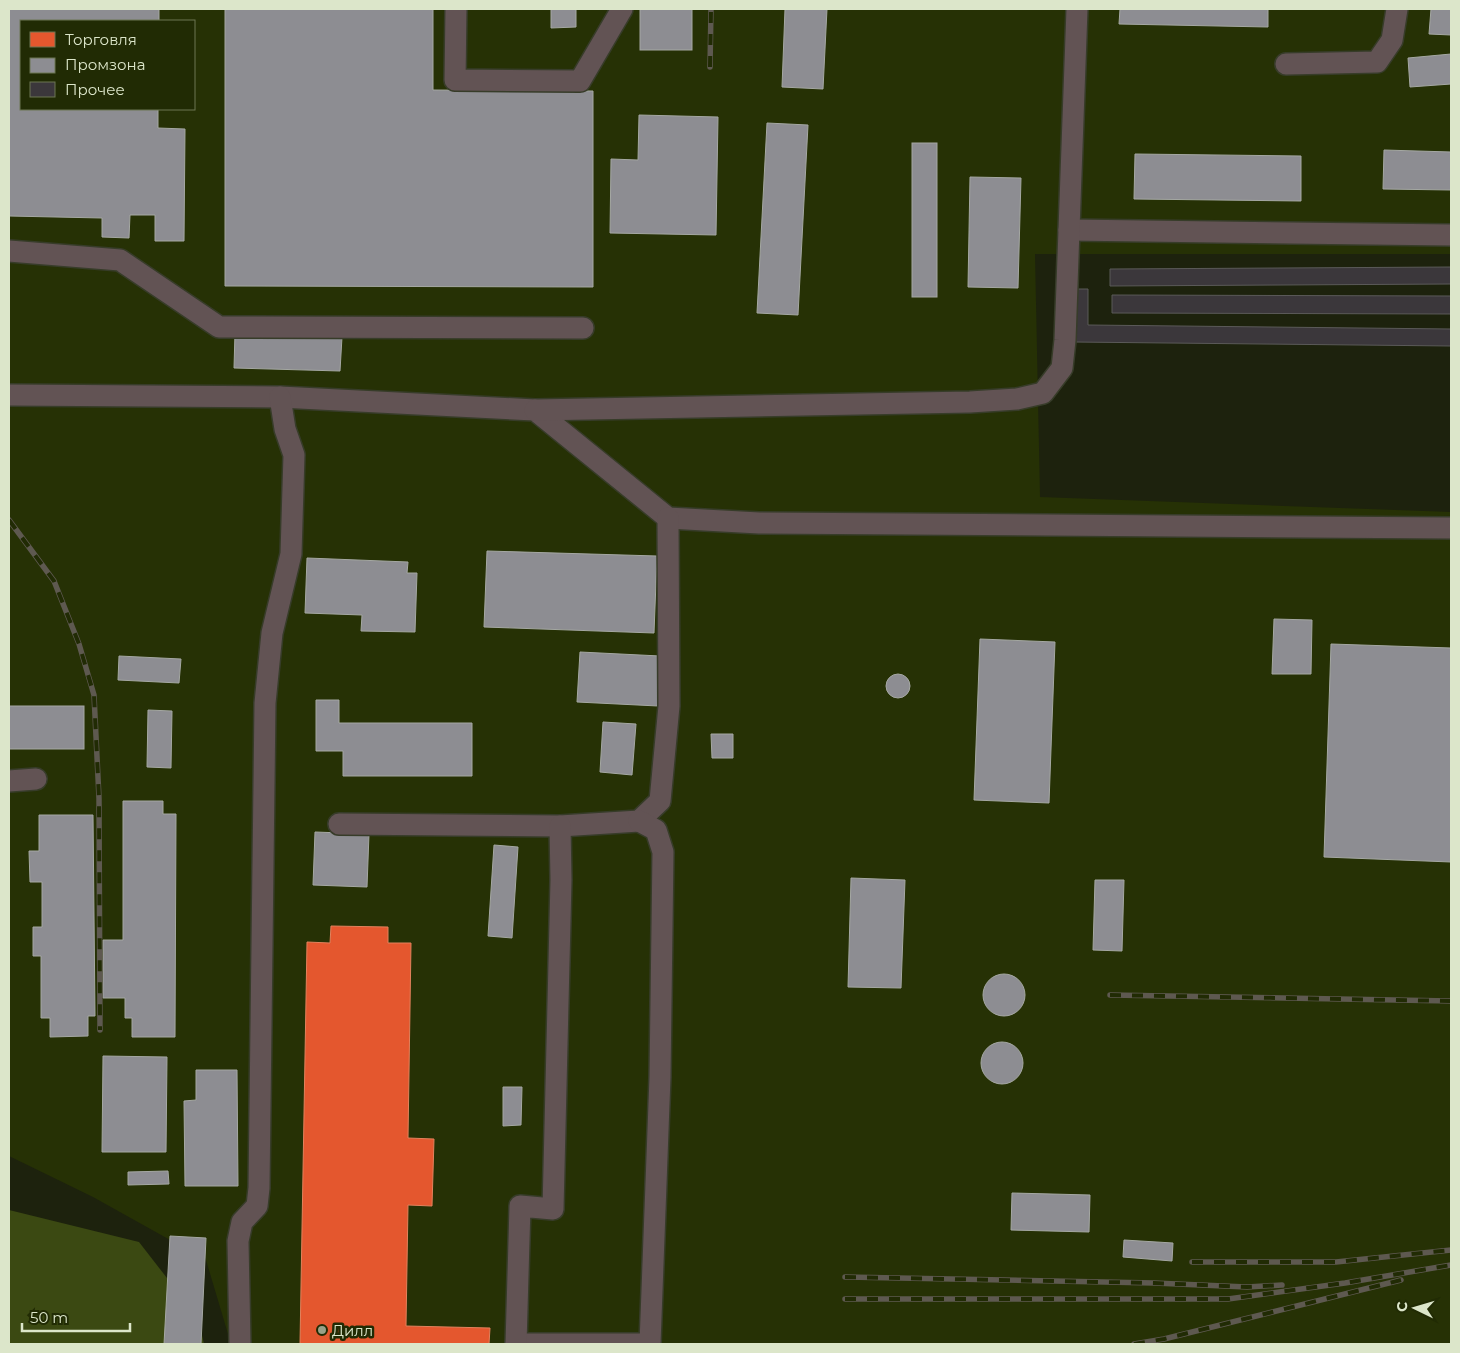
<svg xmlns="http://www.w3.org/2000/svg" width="1460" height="1353" viewBox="0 0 1460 1353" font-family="Montserrat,sans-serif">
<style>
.built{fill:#263105;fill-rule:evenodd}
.green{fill:#3b4912}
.shops{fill:#e4572e;stroke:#e2825d}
.industry{fill:#8d8d92;stroke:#a5a8a3}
.building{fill:#3b373b;stroke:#5b5a59}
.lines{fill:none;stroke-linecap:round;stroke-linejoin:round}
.minor-casing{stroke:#373c29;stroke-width:24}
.minor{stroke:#625354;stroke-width:21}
.rail-casing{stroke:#5e5950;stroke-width:5.5}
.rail{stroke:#212b04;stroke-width:4;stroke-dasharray:11;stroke-linecap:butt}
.poi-dot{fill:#99a188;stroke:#212b04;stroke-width:2}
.labels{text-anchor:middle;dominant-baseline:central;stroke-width:5;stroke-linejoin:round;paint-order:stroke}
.poi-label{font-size:15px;fill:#dce6ca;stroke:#212b04;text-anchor:start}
</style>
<rect width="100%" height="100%" fill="#1d220d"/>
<path class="built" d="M9 9H1451V254H1035L1040 497 1451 512V1344H231L206 1260 93 1197 9 1156ZM21 21H194V109H21Z"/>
<polygon class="green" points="9,1210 139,1242 198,1318 204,1344 9,1344"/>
<polygon class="shops" points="331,926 388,927 388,943 411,943 408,1138 434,1139 432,1206 408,1205 406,1326 490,1328 489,1344 300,1344 307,942 330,943"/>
<g class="industry">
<polygon points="9,9 159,9 159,21 21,21 21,109 158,109 158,128 185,129 184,241 155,241 155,215 130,215 129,238 102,237 102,218 9,216"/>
<polygon points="225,9 433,9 433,90 593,91 593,287 225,286"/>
<polygon points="551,9 576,9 576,27 551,28"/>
<rect x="640" y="9" width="52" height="41"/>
<polygon points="785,9 827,9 823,89 782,87"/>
<polygon points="1120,9 1268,9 1268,27 1119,24"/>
<polygon points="1431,9 1451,9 1451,35 1429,34"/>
<polygon points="1451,54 1451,84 1410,87 1408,58"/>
<polygon points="639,115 718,117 716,235 610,233 611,159 638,160"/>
<polygon points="767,123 808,125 798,315 757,313"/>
<rect x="912" y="143" width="25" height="154"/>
<polygon points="1384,150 1451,152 1451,190 1383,189"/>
<polygon points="1135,154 1301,156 1301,201 1134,199"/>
<polygon points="970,177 1021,178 1018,288 968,287"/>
<polygon points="235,333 342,337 340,371 234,368"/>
<polygon points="487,551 657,556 654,633 484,627"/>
<polygon points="307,558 408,562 407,573 417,573 415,632 361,631 362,615 305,613"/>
<polygon points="1274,619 1312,620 1311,674 1272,674"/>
<polygon points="980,639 1055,642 1049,803 974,800"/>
<polygon points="1331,644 1451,648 1451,862 1324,857"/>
<polygon points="580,652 660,656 658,706 577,702"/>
<polygon points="119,656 181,659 179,683 118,680"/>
<circle cx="898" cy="686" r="12"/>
<polygon points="316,700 339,700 339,723 472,723 472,776 343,776 343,751 316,751"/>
<rect x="9" y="706" width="75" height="43"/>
<polygon points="148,710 172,711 171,768 147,767"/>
<polygon points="603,722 636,724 632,775 600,772"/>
<polygon points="711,734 733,734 733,758 712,758"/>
<polygon points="123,801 163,801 163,814 176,814 175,1037 132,1037 132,1018 125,1018 125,998 103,998 103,940 123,940"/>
<polygon points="39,815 93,815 95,1016 88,1016 88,1036 50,1037 50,1018 41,1018 41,956 33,956 33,927 42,927 42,882 30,882 29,851 39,851"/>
<polygon points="315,832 369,834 367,887 313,885"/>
<polygon points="494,845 518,847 512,938 488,936"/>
<polygon points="851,878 905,880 901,988 848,987"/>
<polygon points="1095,880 1124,880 1122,951 1093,950"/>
<circle cx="1004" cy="995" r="21"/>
<circle cx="1002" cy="1063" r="21"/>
<polygon points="103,1056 167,1057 166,1152 102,1152"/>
<polygon points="196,1070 237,1070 238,1186 185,1186 184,1101 196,1100"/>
<polygon points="503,1087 522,1087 521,1125 503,1126"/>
<polygon points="168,1171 169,1184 128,1185 128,1172"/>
<polygon points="1012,1193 1090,1195 1089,1232 1011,1230"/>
<polygon points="170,1236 206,1238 201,1344 164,1344"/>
<polygon points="1124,1240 1173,1243 1172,1261 1123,1257"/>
</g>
<g class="building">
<polygon points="1451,267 1451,284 1110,286 1110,269"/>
<polygon points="1073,289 1088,289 1088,325 1451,329 1451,346 1073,342"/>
<polygon points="1112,295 1451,296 1451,314 1112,313"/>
</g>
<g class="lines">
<g class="minor-casing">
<g id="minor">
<polyline points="456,9 455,80 580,81 622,9"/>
<polyline points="1286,64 1377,62 1392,40 1397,9"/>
<polyline points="1069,230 1451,235"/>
<polyline points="9,251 120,260 219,327 583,328"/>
<polyline points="9,395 280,397 535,410 668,518 759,523 1451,528"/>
<polyline points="535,410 970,402 1017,399 1043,393 1062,368 1065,340 1077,9"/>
<polyline points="9,781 36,779"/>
<polyline points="339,824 560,826 639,821 660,801 669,706 668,518"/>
<polyline points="240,1344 238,1241 242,1222 257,1206 259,1188 265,703 272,633 291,554 294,455 285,429 280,397"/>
<polyline points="516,1344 650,1344 660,1077 663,852 656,830 639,821"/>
<polyline points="516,1344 520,1206 553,1209 561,880 560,826"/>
</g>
</g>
<use href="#minor" class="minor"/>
<g class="rail-casing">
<g id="rail">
<polyline points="710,67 711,9"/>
<polyline points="9,520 54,581 79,644 94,695 99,798 100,1030"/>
<polyline points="1110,995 1451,1001"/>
<polyline points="1192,1262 1336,1262 1451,1250"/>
<polyline points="845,1277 1154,1283 1247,1287 1282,1285"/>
<polyline points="845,1299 1228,1299 1345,1283 1451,1265"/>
<polyline points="1134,1344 1164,1339 1401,1280"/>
</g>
</g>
<use href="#rail" class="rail"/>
</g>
<circle class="poi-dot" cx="322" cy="1330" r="5"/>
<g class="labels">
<g class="poi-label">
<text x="332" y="1330">Дилл</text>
</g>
</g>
<rect width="1460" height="1353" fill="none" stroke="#dce6ca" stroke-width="20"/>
<rect x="20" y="20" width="175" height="90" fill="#212b04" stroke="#6c7653"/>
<rect x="30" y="32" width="25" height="15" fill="#e4572e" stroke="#6c7653"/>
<text x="65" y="45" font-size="15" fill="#dce6ca">Торговля</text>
<rect x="30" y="58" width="25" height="15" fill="#8d8d92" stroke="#6c7653"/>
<text x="65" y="70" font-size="15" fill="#dce6ca">Промзона</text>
<rect x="30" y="82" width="25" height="15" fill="#3b373b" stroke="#6c7653"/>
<text x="65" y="95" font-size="15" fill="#dce6ca">Прочее</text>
<g transform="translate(1415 1308) rotate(275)" stroke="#212b04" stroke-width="4" paint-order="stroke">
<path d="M0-4L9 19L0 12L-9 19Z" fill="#dce6ca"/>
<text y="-8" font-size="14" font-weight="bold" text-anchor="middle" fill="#dce6ca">С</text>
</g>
<path d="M22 1323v8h108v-8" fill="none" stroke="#dce6ca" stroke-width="2.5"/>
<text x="30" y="1323" font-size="15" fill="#dce6ca" stroke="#212b04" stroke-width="4" paint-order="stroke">50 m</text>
</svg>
